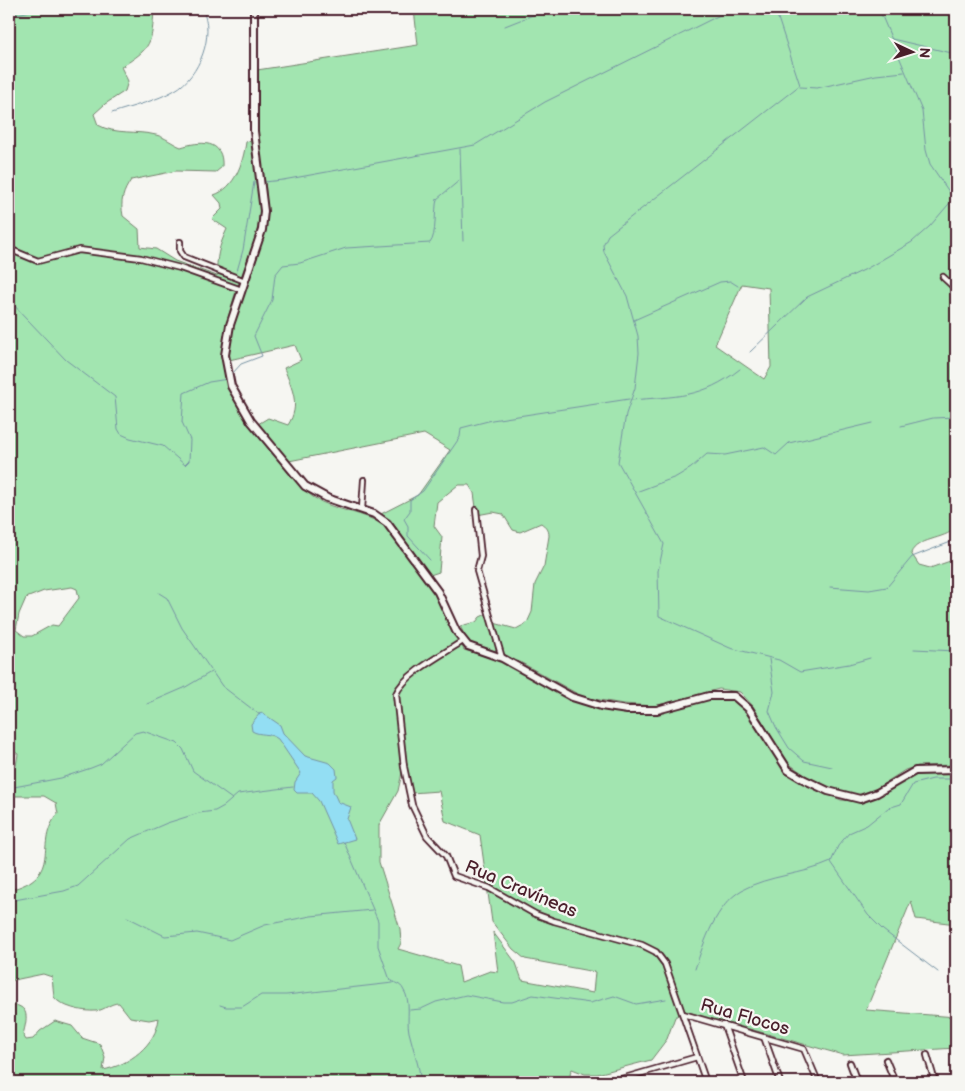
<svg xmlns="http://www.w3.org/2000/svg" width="965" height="1091" viewBox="0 0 965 1091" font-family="'Balsamiq Sans',sans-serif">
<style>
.green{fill:#a2e5b0;stroke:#76826e;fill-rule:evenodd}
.water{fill:#93def3;stroke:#7692a3}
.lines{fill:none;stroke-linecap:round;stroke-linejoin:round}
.stream{stroke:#7692a3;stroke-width:1}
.street-casing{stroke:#4a1f2b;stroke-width:8}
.secondary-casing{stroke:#4a1f2b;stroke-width:10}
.street{stroke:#f6f6f2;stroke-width:4.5}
.secondary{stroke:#f6f6f2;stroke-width:6}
.labels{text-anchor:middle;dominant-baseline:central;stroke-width:4.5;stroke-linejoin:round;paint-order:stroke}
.street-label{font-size:18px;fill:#4a1f2b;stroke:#f6f6f2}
</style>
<rect width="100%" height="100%" fill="#f6f6f2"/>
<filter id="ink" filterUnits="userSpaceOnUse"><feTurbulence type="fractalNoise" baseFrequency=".02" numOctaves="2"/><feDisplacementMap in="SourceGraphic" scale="10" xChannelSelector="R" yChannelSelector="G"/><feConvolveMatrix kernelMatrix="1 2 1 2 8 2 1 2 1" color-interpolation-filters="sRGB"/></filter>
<g filter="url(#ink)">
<g class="green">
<path d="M9 9H154C152 43 152 48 121 67L128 81 125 91 105 104 94 114 98 125C116 135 136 130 156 135 165 137 173 144 181 147 200 141 224 139 222 167L216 172 176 171 131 180C123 192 120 201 123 216L139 229 140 247 156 249 175 261 217 276C216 258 219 246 227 229L212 219 222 209 221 203 214 195C235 188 243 163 246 142L251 140C256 168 263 198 258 226 254 245 246 262 240 280 213 356 216 384 267 447 282 464 295 484 313 497 335 512 365 511 386 527L437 597 464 650 501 661 581 703 622 711 656 713 703 698 736 699 747 710 783 768 806 784 841 800 864 802 874 798 908 776 920 773 956 772V924L916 919 911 901 866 1010 956 1017V1048L843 1055 685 1011 675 1017 667 1039 651 1060 597 1074H585L572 1069 570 1073 571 1082H545L538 1080 533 1082H9V1004C31 1006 27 1018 23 1035L26 1040 33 1039 40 1031 55 1021 72 1026 82 1038 100 1044 105 1057 103 1070C129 1065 156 1045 159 1018L149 1020 130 1017 119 1003C110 1003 105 1010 96 1011 83 1012 61 1007 54 997L52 977 43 974 9 981V890C65 876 32 843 58 814L56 803 44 796H9V773L16 766 18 754 9 748ZM72 587 77 589 79 598 58 626 52 625 32 636H24L16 630 19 614 26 598 44 591ZM406 766 411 793 439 791 445 821 480 835 492 922 513 949 525 959 595 972 593 993 522 980 516 963 493 932 498 972 490 971 461 982 458 966 398 949 401 943 400 929 379 862V825L398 791 403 768Z"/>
<path d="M414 9H956V528C943 540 917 538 911 553L919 565 930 568 956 559V765L918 766 905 770 871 792 862 795 843 793 809 778 788 763 753 706 740 692 719 689 655 706 623 704 583 697 520 662 469 644 460 626 476 622 480 617 491 612 494 623 516 629 527 623 532 612 535 584 544 566 549 536C549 529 546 527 541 523L520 532 513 530 503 514 493 512 477 515 474 493 469 485H458L437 502 434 526 442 537 439 572 430 575 392 522 381 514 418 495 450 450 424 434 289 461 258 424 268 418 288 425C301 405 292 389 284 368L301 360 295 345 229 360C230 312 257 273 265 227 271 194 260 160 256 128 253 110 256 89 257 70L418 45ZM742 284 769 288 771 367 764 379 715 345Z"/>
</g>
<path class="water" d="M261 712 280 725 283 733 305 756 330 763 336 769 337 777 333 780V791L338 802 351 807 347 819 355 839 338 844 319 801 312 793H297L294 790 295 782 301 773 278 739C269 732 260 736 252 731L251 724Z"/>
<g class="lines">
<g class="stream">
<polyline points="775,9 800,85 608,235 603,245 604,252 627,296 638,336 639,353 635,388 626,414 618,462 664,544 658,571 659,616 730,648 779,660 800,672 849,664 870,658"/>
<polyline points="879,9 922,111 926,150 930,164 956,202"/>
<polyline points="9,16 39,9"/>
<polyline points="505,26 548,9"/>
<polyline points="892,39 956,54"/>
<polyline points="800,87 817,88 876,75 904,72"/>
<path d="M112 113C133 106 156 101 175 90 199 77 216 34 202 9"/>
<polyline points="460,149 463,241"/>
<polyline points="264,182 283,180 475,145 545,102 732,9"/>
<polyline points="237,271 243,250 254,182 258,182"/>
<polyline points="9,300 66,360 115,397 118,429 121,434 130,438 163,446 185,465 189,461 190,440 182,422 184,393 209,382 228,379"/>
<polyline points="9,310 13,305"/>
<polyline points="634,320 720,282 730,281 738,286"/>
<polyline points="750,352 807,297 866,269 912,242 930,226 954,198"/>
<path d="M232 374 241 364 262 356 254 336 272 300 275 275 283 265 300 263 346 248 430 243C437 235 434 211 437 199L460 180"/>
<path d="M631 400C676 396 702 399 740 369"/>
<polyline points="901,426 933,418 956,417"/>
<polyline points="636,492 676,477 691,468 707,454 725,455 764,447 776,455 789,443 873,423"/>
<polyline points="430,560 408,536 408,526 404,519 410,511 410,500 423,491 460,437 461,428 492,420 629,399"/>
<polyline points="830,587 869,590 887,587 912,557 956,540"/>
<polyline points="159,593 167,598 182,628 222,686 260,715"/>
<polyline points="914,649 956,651"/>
<polyline points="769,659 774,692 769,711 776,727 789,748 804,761 832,767"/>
<polyline points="147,704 184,688 211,672"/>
<polyline points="9,788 61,778 91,768 101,764 135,733 143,731 177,743 183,749 193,771 232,799"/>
<path d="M344 842 378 921V946L390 980C394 983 401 984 403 989 412 1002 406 1018 409 1032 413 1049 419 1064 421 1082"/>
<polyline points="831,862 868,915 883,930 938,972"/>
<polyline points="9,901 64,891 78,886 130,839 167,823 199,813 215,811 224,806 238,794 293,787"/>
<polyline points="127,917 165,936 197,933 230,940 265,925 311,916 372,910"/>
<path d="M695 969C704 942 716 905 742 890 769 875 803 875 831 862L838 846 849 833 867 825 888 808 901 804 913 784 933 779H956"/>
<polyline points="220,1005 226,1007 242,1007 261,995 286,995 393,983"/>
<polyline points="410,1010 421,1009 436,1002 466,995 503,1002 512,1002 533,995 590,1003 614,996 636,1004 666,999"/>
</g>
<g class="street-casing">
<g id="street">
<polyline points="180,242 180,251 184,257 245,281"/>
<polyline points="9,249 38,261 79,250 141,258 180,268 242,290"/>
<polyline points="943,277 956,289"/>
<polyline points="362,509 364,480"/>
<polyline points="476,510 481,556 477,571 502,658"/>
<path d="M463 641C445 653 404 674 396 694L404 767 412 805 427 836 446 856 454 876 489 888 535 914 554 921 642 945 656 952 665 964 706 1082"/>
<polyline points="956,963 956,964"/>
<polyline points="683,1014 804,1049 818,1082"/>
<polyline points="724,1025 744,1082"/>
<polyline points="764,1037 780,1082"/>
<polyline points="927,1055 935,1082"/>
<polyline points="886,1060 895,1082"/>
<polyline points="850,1063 857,1082"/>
<polyline points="611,1082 697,1057"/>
</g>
</g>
<g class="secondary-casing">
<polyline id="secondary" points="254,9 254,131 264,211 262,230 230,325 225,355 231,386 251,421 305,486 327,498 374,514 387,523 438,592 456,631 468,646 502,658 572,697 601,706 627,710 657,710 709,696 734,696 749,709 788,770 803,779 828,791 860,799 877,793 915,771 956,770"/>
</g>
<use href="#street" class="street"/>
<use href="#secondary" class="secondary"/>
</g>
</g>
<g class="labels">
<g class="street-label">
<text transform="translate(521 889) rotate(23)">Rua Cravíneas</text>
<text transform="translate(745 1017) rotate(16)">Rua Flocos</text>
</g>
</g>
<rect width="965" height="1091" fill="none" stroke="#f6f6f2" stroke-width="30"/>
<rect x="15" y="15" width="935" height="1061" fill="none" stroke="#4a1f2b" stroke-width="2" filter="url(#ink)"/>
<g transform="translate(912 52) rotate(94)" stroke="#f6f6f2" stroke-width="4" paint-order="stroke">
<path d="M0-4L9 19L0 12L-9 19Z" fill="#4a1f2b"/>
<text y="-8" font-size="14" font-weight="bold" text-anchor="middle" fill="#4a1f2b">N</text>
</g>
</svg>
